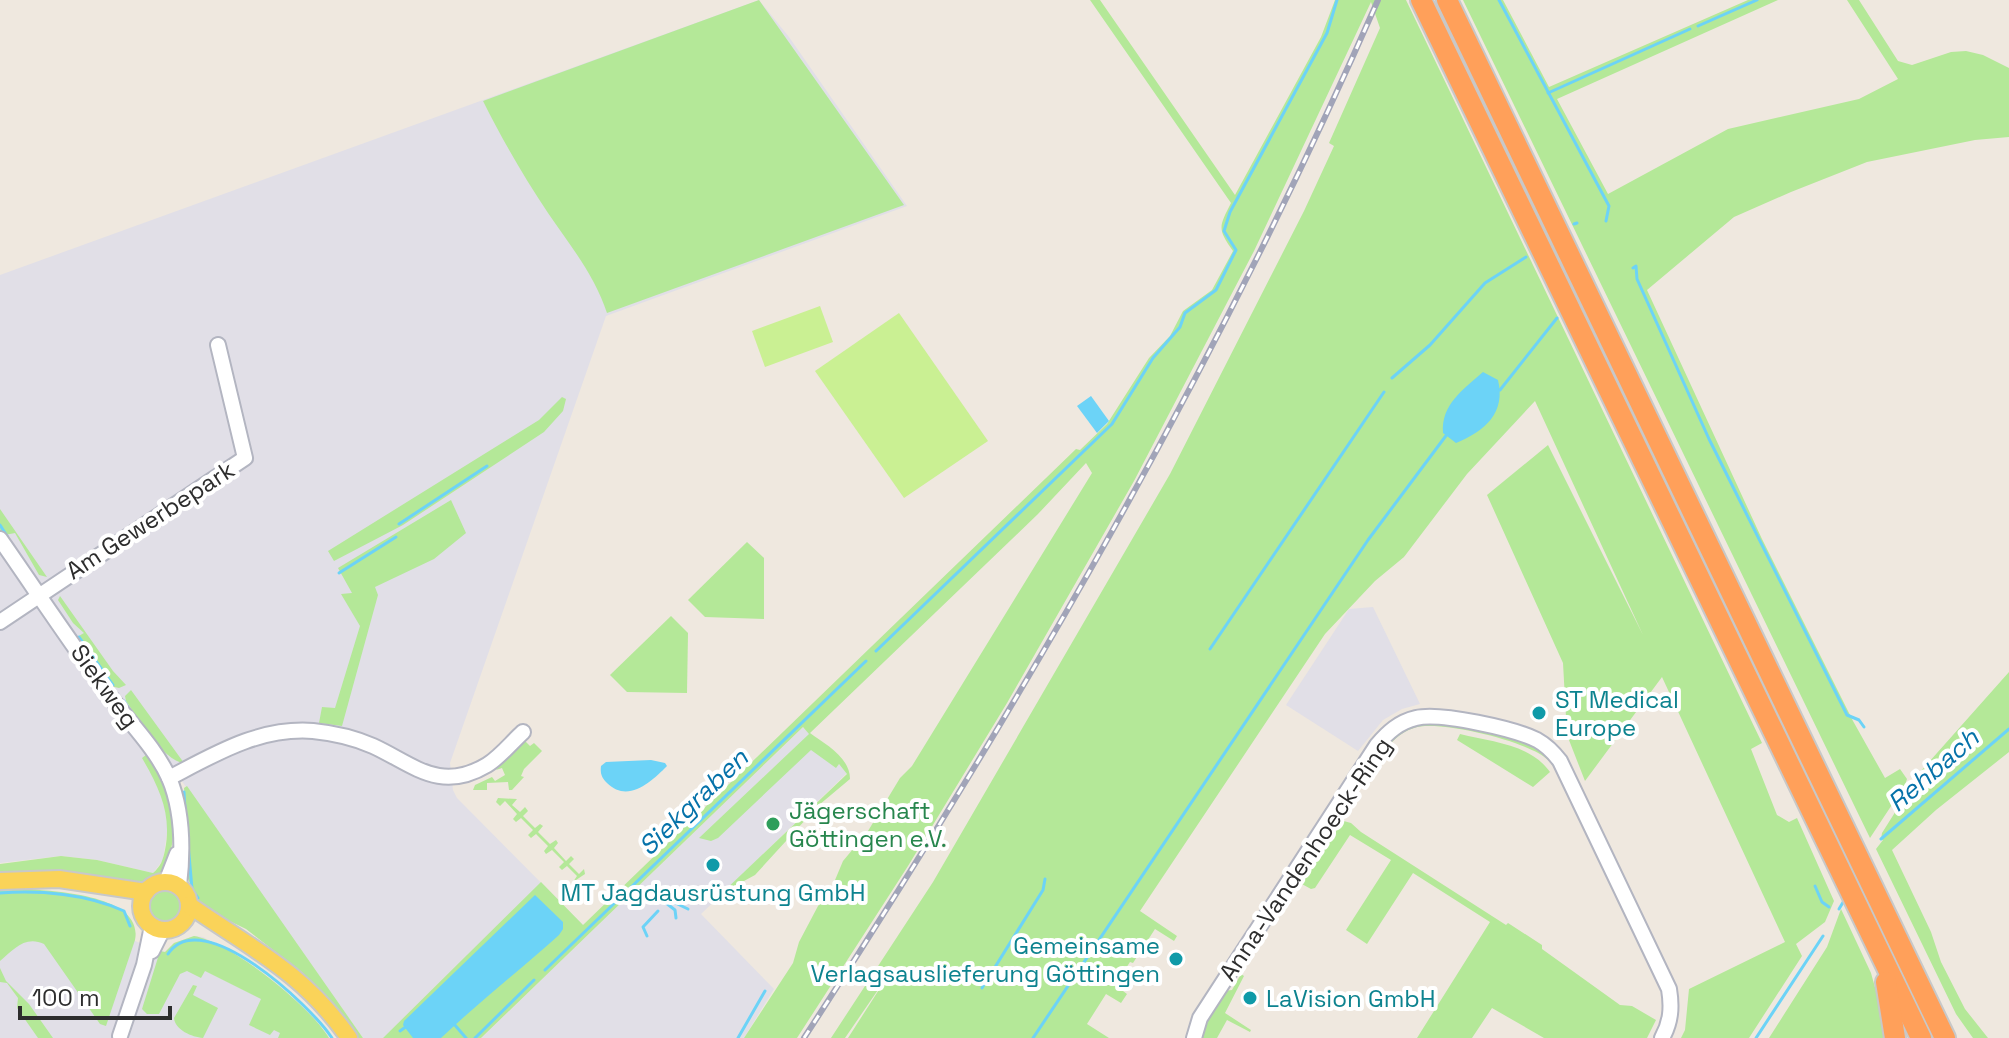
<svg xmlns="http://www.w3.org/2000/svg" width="2009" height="1038" viewBox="0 0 2009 1038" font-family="'Space Grotesk',sans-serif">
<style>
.industrial{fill:#e1dfe7}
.green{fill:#b4e898}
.pitch{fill:#caf093}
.water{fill:#6cd3f7}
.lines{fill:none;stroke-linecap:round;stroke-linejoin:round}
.stream{stroke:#6cd3f7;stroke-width:3}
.minor-casing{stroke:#b3b5c1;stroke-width:18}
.major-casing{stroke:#c8c8c8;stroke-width:20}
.highway-casing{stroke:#c8c8c8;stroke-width:24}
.minor{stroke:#fff;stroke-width:14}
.major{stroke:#fad359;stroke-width:16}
.highway{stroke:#ffa05a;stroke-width:20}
.rail-casing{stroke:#a1a4b8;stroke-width:6}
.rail{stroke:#fff;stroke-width:3;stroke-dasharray:9;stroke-linecap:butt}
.culture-dot{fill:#0f9aa8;stroke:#fff;stroke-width:3}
.leisure-dot{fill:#2e9e5b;stroke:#fff;stroke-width:3}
.labels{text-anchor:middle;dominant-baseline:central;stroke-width:8;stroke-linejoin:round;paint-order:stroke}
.street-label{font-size:24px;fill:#2d2d2d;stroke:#fff}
.culture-label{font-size:24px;fill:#0d838f;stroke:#fff;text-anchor:start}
.leisure-label{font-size:24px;fill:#27864d;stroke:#fff;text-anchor:start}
.water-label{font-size:26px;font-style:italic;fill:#0572a9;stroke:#fff}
</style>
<rect width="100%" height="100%" fill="#efe8df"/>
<g class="industrial">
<polygon points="759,0 789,37 907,206 606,316 450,763 453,790 457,798 583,925 467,1038 363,1038 162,753 150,760 146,756 164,802 168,826 163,860 153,873 97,860 61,856 0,863 0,275"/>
<polygon points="1373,607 1420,704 1402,709 1383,720 1358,751 1286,705 1349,609"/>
<polygon points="803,727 847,773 701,914 774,989 744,1038 481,1038"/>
<polygon points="0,896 128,928 135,941 165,952 174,943 194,936 203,937 239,957 276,984 312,1016 329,1038 0,1038"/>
</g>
<g class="green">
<path d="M759 0 904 205 607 313C595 276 570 245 548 213 524 177 502 139 483 101Z"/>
<path d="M1090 0H1100L1235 195 1321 37 1335 0H1406L1762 743 1751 749 1777 815 1789 822 1797 818 1834 901 1825 922 1796 944 1802 956 1749 1038H1681L1685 1030 1689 989 1785 942 1662 677 1585 781 1567 735 1563 663 1487 495 1548 445 1643 635 1535 401 1467 474 1404 557 1375 581 1325 634 1140 911 1177 936 1174 941 1155 929 1133 963 1130 962 1115 985 1127 994 1121 1003 1106 994 1087 1024 1109 1038H848L891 971 845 1038H831L933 882 1170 474 1304 211 1334 146 1329 143 1380 28 1371 2 1254 251 1134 481 1007 703 908 866 797 1038H744L793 963 799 942 818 906 830 892 843 861 868 831 900 778 912 766 1092 473 1086 463 1038 514 810 733C825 744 850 757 850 779L819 805 755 875 722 893 847 774 839 764 836 768 811 750 718 838 711 841 699 838 809 734 803 727 481 1038H383L541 882 583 925 1076 449 1080 450 1107 424 1149 358 1170 336 1183 311 1212 290 1233 251C1217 228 1219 227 1231 203Z"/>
<polygon points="1463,0 1503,0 1549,87 1748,0 1778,0 1557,99 1608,194 1728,129 1859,99 1898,79 1847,0 1859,0 1898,61 1912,65 1951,52 1966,51 1983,55 2009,68 2009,137 1975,140 1867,162 1791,192 1734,217 1647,290 1762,539 1853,721 1885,778 1900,769 1907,779 1905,785 1870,838"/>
<polygon points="562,397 566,399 563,411 544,432 403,525 334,561 328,551 539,420"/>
<polygon points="451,500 466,533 434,559 375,587 378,595 342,726 319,723 322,707 335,708 360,626 341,594 352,593 338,568"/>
<polygon points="0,509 47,577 39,575 15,533 5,535 0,530"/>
<polygon points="747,542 764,558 764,619 705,617 688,600"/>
<polygon points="60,596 113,671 126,685 119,688 110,686 77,640 77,637 84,633 73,623 58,600"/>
<polygon points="671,616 688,633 687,693 627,692 610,675"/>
<polygon points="2009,672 2009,752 1936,810 1892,850 1931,932 1941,962 1965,1009 1988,1038 1973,1038 1956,1014 1876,849 1883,840 1881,839 1882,833 1921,771"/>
<path d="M131 690 184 763C163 761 138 718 126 701L125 696Z"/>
<path d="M1443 722 1532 744 1551 758 1573 796 1570 798C1563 786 1558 770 1548 760 1531 742 1438 719 1414 728 1397 733 1388 746 1378 760L1377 756C1396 727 1411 725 1443 722Z"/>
<path d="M1460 734C1492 742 1530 744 1550 772L1533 787 1457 740Z"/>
<polygon points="522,738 530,746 534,743 542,751 524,769 521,776 524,777 512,790 509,790 508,782 487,783 487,790 473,790 475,785 492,777 495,781 505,775 502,768 496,770"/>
<path d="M146 755C174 792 182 831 163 874L138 884 70 873 0 876V864L61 856 97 860 153 873C161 866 163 860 165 850 172 815 160 789 142 758Z"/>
<polygon points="187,786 363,1038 356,1038 303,973 246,929 207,910 196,899 187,876 189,844 184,788"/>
<polygon points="498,798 517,799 512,805 520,812 525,807 528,811 523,816 535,828 540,824 543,826 538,832 550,844 556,840 558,843 554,848 566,861 571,856 574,859 569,864 579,874 584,869 585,874 573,882 577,876 567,866 562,870 559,867 564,862 552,850 546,854 544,851 548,846 536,834 531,838 528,835 533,830 521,818 516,822 513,819 517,814 505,801 500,806 496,802"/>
<polygon points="1340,820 1351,823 1361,832 1506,925 1508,923 1542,945 1542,949 1620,1005 1632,1006 1656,1020 1647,1038 1544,1038 1492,1008 1472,1038 1417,1038 1490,922 1413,873 1367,944 1346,930 1391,860 1350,835 1315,888 1311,889 1300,883"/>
<path d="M25 889C55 891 144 895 135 940L106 1026 100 1024 44 944C25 935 13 950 0 961V891Z"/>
<circle cx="165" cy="907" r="17"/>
<polygon points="1841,909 1871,973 1889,1038 1769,1038 1827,947"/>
<path d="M194 936C231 942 310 1006 329 1038H278L280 1033 274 1030 270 1035 249 1025 261 999 205 971 201 978 187 971 180 974 159 1014H147L142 1009 160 951 165 952 174 943Z"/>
<polygon points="0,968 6,981 29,1004 53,1038 38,1038 17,1008 18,998 7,983 0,982"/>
<polygon points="1241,974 1244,976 1225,1013 1251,1030 1250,1032 1227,1020 1217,1038 1202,1038 1204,1024 1223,991 1232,990"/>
<path d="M193 985 197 986 193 995 218 1008 203 1038C192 1037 175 1030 174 1018Z"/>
</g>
<g class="pitch">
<polygon points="820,306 833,342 765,367 752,331"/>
<polygon points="899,313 988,441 904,498 815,371"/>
</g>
<g class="water">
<path d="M1483 372 1498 380C1506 413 1485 431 1456 443L1443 433C1441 404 1463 390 1483 372Z"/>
<polygon points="1091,396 1109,421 1097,433 1077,406"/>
<path d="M651 760 665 763 667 766C652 781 628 804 607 783 602 778 600 774 601 766L606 762Z"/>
<path d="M535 895 563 922V929L559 935C520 970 479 1002 441 1038H413L403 1025 404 1021Z"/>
</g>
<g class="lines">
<g class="stream">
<polyline points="1499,0 1609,206 1606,221"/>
<polyline points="1698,26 1757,0"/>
<polyline points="1548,93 1690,29"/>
<polyline points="1574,224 1577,223"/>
<polyline points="1633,268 1636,266 1637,279 1709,439 1847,715 1859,720 1864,727"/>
<polyline points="1392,378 1430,345 1485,283 1526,257"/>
<polyline points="1500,390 1557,318"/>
<polyline points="399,524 487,466"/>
<polyline points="0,525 7,536"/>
<polyline points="339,573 396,537"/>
<polyline points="79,637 113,685"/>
<polyline points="1210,649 1384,392"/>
<polyline points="876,651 1112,424 1153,358 1180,327 1185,313 1216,290 1236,250 1224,231 1230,212 1327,33 1337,0"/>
<polyline points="124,701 133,715"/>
<polyline points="184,792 185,809"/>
<polyline points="1881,839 2009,729"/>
<polyline points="188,844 192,889 198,898"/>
<polyline points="1815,886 1822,902 1829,907"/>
<path d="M0 893C40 890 87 894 124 911L130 926"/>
<polyline points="666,902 667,899 688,909"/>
<polyline points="666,903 675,910 676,918"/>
<polyline points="1839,909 1845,899"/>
<polyline points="647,936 643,927 658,911"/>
<path d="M168 954C202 903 311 1006 332 1038"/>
<polyline points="545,970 866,661"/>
<polyline points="982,988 1043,890 1045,879"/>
<polyline points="454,1024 466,1038"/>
<polyline points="400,1031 407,1026"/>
<polyline points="475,1038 534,980"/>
<polyline points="738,1038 765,991"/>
<polyline points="1033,1038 1368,540 1448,433"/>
<polyline points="1756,1038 1823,936"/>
</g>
<g class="minor-casing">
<g id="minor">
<path d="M0 539C37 592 73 647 112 699 131 724 156 749 169 778 183 811 183 852 179 886"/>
<polyline points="0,622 245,458 218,345"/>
<path d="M169 778C215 754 259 727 313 731 333 733 355 738 373 746 414 765 440 793 487 765 500 757 511 743 523 732"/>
<polyline points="166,882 177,854"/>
<polyline points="152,951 163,929"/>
<polyline points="120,1036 144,965 152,926"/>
<path d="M1194 1038 1200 1018 1377 745C1388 732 1399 722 1416 718 1440 712 1515 729 1537 740 1546 745 1554 753 1560 761L1669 989C1672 1007 1671 1022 1662 1038"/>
</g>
</g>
<g class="major-casing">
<g id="major">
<polyline points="0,881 59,879 146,892"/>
<circle cx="165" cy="906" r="24"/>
<path d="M189 905C252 949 303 972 349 1038"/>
</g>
</g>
<g class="highway-casing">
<g id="highway">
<polyline points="1421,0 1921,1038"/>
<polyline points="1447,0 1945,1038"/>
<polyline points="1886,982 1895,1038"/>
</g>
</g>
<use href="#minor" class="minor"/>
<use href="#major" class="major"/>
<use href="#highway" class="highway"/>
<g class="rail-casing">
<path id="rail" d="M804 1038C1020 706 1219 363 1378 0"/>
</g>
<use href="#rail" class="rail"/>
</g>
<g class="culture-dot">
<circle cx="1539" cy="713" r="8"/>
<circle cx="713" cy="865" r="8"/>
<circle cx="1176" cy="959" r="8"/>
<circle cx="1250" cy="998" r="8"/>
</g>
<circle class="leisure-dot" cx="773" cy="824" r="8"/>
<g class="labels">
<g class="street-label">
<text transform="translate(150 520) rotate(-33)">Am Gewerbepark</text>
<text transform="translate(105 686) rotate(54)">Siekweg</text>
<text transform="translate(1305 859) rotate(-56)">Anna-Vandenhoeck-Ring</text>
</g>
<g class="culture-label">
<text x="1555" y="699">ST Medical<tspan x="1555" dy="28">Europe</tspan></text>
<text x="713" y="892" text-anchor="middle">MT Jagdausrüstung GmbH</text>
<text x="1160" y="945" text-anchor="end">Gemeinsame<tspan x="1160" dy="28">Verlagsauslieferung Göttingen</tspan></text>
<text x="1266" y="998">LaVision GmbH</text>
</g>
<g class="leisure-label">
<text x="789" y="810">Jägerschaft<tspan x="789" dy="28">Göttingen e.V.</tspan></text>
</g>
<g class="water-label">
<text transform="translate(1933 770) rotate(-41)">Rehbach</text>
<text transform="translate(693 802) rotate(-44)">Siekgraben</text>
</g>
</g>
<path d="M20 1006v12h150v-12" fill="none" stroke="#2d2d2d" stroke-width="4"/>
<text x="32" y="1006" font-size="24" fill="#2d2d2d" stroke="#ffffff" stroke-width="6" paint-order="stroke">100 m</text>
</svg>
